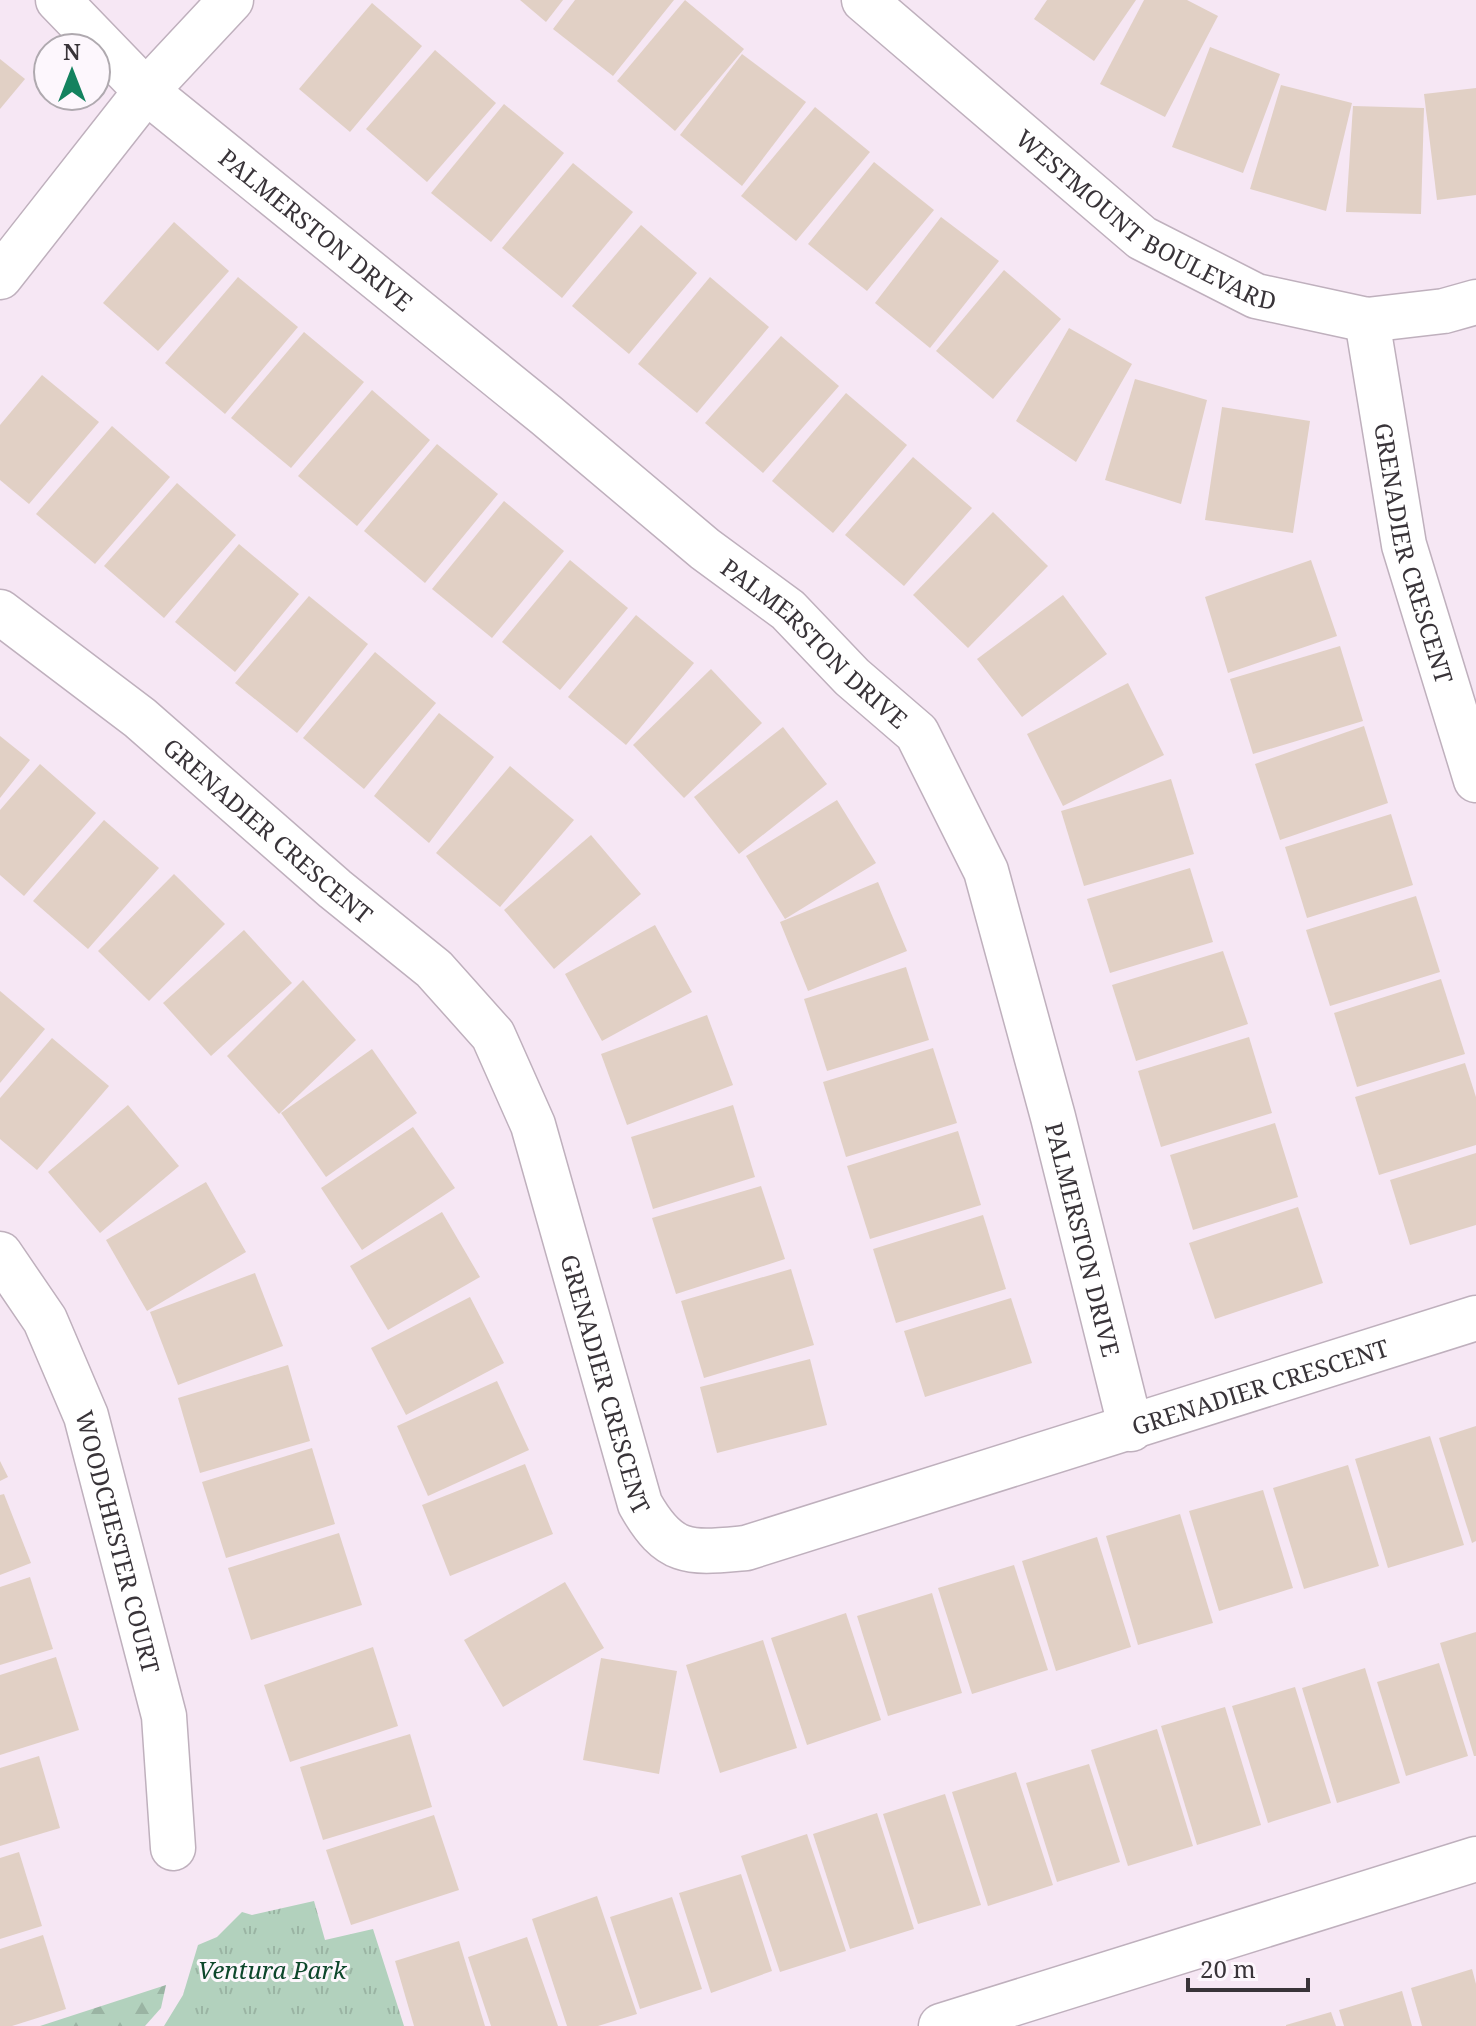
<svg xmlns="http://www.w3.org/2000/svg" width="1476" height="2026" viewBox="0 0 1476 2026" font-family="'Noto Serif',serif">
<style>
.grass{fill:url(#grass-tufts)}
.forest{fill:url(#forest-firs)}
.building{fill:#e1d0c5}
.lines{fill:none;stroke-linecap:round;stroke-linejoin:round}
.minor-casing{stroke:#bfb0bd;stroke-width:47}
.minor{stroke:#fff;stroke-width:44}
.labels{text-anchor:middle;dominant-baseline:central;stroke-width:6;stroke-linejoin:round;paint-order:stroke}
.street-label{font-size:24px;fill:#393439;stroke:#fdf7fd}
.park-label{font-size:24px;font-style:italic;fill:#0d472b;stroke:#fdf7fd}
</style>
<defs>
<pattern id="grass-tufts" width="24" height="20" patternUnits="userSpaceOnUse" patternTransform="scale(2)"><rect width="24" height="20" fill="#b2d1bd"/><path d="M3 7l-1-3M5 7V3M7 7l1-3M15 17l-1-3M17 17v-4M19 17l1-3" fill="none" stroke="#9ab4a3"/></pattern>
<pattern id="forest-firs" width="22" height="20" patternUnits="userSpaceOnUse" patternTransform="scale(2)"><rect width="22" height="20" fill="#b2d1bd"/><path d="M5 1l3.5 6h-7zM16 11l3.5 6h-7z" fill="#9ab4a3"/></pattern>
</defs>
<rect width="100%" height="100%" fill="#f6e7f4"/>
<polygon class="grass" points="314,1901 325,1940 373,1929 404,2026 164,2026 183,1995 198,1945 217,1937 242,1912 252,1915"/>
<polygon class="forest" points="166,1985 161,2008 145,2026 40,2026"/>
<g class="building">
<polygon points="520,0 563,0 546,22"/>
<polygon points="575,0 674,0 613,76 553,29"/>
<polygon points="685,0 744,49 675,131 617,81"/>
<polygon points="1047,0 1136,0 1094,61 1034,19"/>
<polygon points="1144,0 1187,0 1218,16 1165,117 1100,84"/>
<polygon points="372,3 422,46 350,132 299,89"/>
<polygon points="1210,47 1280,74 1243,173 1172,147"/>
<polygon points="435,50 496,103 427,182 366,129"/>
<polygon points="742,54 806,102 742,186 680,135"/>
<polygon points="0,59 25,79 0,109"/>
<polygon points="1281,85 1352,103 1326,211 1250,189"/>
<polygon points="1476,88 1476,195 1437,200 1424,94"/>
<polygon points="504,104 564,153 491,242 431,193"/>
<polygon points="1353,106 1424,108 1421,214 1346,212"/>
<polygon points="815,107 870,152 796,241 741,196"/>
<polygon points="874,162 934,210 867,291 808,244"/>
<polygon points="573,163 633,212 562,298 502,248"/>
<polygon points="941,217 999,261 930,348 875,303"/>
<polygon points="174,222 229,271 158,351 103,303"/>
<polygon points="641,225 697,273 629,354 572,306"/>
<polygon points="1004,270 1061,319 993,399 936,351"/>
<polygon points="238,277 298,327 225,414 165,363"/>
<polygon points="710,277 769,327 697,413 638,364"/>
<polygon points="1069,328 1132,364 1076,462 1016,421"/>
<polygon points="304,332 364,382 291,468 231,418"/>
<polygon points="781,336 839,386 763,473 705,423"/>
<polygon points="42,375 99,422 29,504 0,480 0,425"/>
<polygon points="1135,379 1207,400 1181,504 1105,480"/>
<polygon points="372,390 430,440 357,526 298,476"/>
<polygon points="846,393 907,445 833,533 772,481"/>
<polygon points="1222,407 1310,421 1293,533 1205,520"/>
<polygon points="112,426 170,477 95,564 36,514"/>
<polygon points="437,444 498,494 425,583 364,531"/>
<polygon points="913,457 972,508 904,586 845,535"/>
<polygon points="177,483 236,535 164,618 104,566"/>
<polygon points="504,501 564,551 492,638 432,589"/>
<polygon points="993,512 1048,566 968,648 913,595"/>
<polygon points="239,544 299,594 235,672 175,622"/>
<polygon points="570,560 628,608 560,690 502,642"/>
<polygon points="1311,560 1337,636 1228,673 1205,597"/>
<polygon points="1063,595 1107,654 1022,717 977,659"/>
<polygon points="309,596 368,644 297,733 235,683"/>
<polygon points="636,615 694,663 626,745 568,697"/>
<polygon points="1340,646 1363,721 1253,754 1230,679"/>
<polygon points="375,652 436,703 364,789 303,738"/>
<polygon points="711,669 762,723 684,798 633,745"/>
<polygon points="1128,683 1164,755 1063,806 1027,734"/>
<polygon points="439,713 494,757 429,843 374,796"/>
<polygon points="1364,726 1388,803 1280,840 1255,764"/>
<polygon points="783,727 827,784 739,854 694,797"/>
<polygon points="0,736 30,760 0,798"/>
<polygon points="40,764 96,813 24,896 0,875 0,810"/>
<polygon points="510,766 574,820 500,907 436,853"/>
<polygon points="1171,779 1194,854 1084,886 1061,811"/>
<polygon points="837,800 876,863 785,919 746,856"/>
<polygon points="1391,814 1413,885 1307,918 1285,847"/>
<polygon points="104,820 159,868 88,949 33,901"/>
<polygon points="591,835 641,894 554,969 504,910"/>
<polygon points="1190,868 1213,942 1110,973 1087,899"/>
<polygon points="174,874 225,924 149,1001 98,951"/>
<polygon points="878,882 907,951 808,991 780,922"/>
<polygon points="1416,896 1440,972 1330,1006 1306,930"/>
<polygon points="655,925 692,992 602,1041 565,974"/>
<polygon points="244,930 292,983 211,1056 163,1003"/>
<polygon points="1223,951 1248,1024 1136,1061 1112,985"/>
<polygon points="906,967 929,1040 827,1071 804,999"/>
<polygon points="1441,979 1465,1054 1357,1087 1334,1013"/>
<polygon points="303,980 356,1040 279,1114 227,1056"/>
<polygon points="0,991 45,1029 0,1083"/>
<polygon points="707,1015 733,1085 627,1125 601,1054"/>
<polygon points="1249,1037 1272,1113 1161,1147 1138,1071"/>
<polygon points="52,1038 109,1086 37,1170 0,1139 0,1098"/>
<polygon points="933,1048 957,1123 846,1157 823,1082"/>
<polygon points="372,1049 417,1113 326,1177 281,1113"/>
<polygon points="1465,1063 1476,1097 1476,1145 1379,1175 1355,1097"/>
<polygon points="128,1105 179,1166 100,1233 48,1172"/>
<polygon points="733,1105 755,1177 653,1209 631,1137"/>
<polygon points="1275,1123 1298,1197 1193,1230 1170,1155"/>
<polygon points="413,1127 455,1188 362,1250 321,1188"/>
<polygon points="958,1131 981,1205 870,1239 847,1166"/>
<polygon points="1476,1153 1476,1225 1410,1245 1390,1180"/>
<polygon points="206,1182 246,1252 147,1311 106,1240"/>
<polygon points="761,1186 785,1259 676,1294 652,1218"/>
<polygon points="1298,1207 1323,1283 1215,1319 1189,1243"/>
<polygon points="442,1212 480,1277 388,1330 350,1266"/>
<polygon points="983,1215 1006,1289 896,1323 873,1249"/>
<polygon points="791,1269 814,1345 704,1378 681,1301"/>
<polygon points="255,1273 283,1346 178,1385 150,1312"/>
<polygon points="470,1297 504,1363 406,1415 371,1348"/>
<polygon points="1011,1298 1032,1363 925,1397 904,1331"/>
<polygon points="810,1359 827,1425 717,1453 700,1387"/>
<polygon points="288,1365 310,1441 200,1473 178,1398"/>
<polygon points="497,1381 529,1450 428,1496 397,1426"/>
<polygon points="1476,1426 1476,1541 1472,1543 1439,1438"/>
<polygon points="1430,1436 1464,1545 1388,1568 1355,1459"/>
<polygon points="312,1448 335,1524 226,1558 202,1482"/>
<polygon points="0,1461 8,1477 0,1481"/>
<polygon points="525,1464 553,1534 450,1576 422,1505"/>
<polygon points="1348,1465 1379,1566 1304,1589 1273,1488"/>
<polygon points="1263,1490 1293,1588 1219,1611 1189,1511"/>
<polygon points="4,1494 31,1563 0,1575 0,1495"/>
<polygon points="1180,1514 1213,1623 1138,1645 1106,1536"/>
<polygon points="339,1533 362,1605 251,1640 228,1568"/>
<polygon points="1097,1537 1131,1647 1056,1671 1022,1561"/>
<polygon points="1014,1565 1048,1670 972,1694 938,1588"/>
<polygon points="30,1577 53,1649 0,1665 0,1587"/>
<polygon points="565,1582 604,1648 503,1707 464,1640"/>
<polygon points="932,1593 962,1693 888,1716 857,1616"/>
<polygon points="846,1613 881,1720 807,1745 771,1638"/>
<polygon points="1476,1632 1476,1756 1474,1756 1440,1643"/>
<polygon points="763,1640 797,1748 720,1773 686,1665"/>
<polygon points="373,1647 398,1726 290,1762 264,1685"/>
<polygon points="56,1657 79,1730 0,1755 0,1675"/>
<polygon points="601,1658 677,1671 659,1774 583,1760"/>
<polygon points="1439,1663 1468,1756 1406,1776 1377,1682"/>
<polygon points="1365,1668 1400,1783 1337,1803 1302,1688"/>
<polygon points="1295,1687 1331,1803 1268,1823 1232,1706"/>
<polygon points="1225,1707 1261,1825 1197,1845 1161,1726"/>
<polygon points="1157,1729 1193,1846 1128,1866 1091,1750"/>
<polygon points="410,1734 432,1807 323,1840 300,1767"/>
<polygon points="39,1756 60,1828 0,1846 0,1768"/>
<polygon points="1089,1764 1120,1862 1057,1882 1026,1783"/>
<polygon points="1016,1772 1053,1885 988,1906 952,1792"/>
<polygon points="945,1794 981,1905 918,1924 883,1814"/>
<polygon points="877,1813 914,1929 850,1949 813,1834"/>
<polygon points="434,1815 459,1890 351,1925 326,1850"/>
<polygon points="807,1834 846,1951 780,1972 741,1856"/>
<polygon points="19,1852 42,1926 0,1939 0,1858"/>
<polygon points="741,1874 772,1971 711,1993 679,1893"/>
<polygon points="597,1896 637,2014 598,2026 567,2026 532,1919"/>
<polygon points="672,1897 702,1989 640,2009 610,1917"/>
<polygon points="43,1935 66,2009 12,2026 0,2026 0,1949"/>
<polygon points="527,1937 558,2026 491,2026 468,1957"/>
<polygon points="459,1941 485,2026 414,2026 395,1961"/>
<polygon points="1472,1969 1476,1984 1476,2026 1422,2026 1411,1988"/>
<polygon points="1402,1991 1412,2026 1344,2026 1339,2010"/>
<polygon points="1331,2012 1336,2026 1286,2026 1286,2025"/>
</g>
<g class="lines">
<g class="minor-casing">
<g id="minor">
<path id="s1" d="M58 0 146 91 546 415 705 549 788 610 852 677 917 733 986 871 1053 1117 1131 1429"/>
<path id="s2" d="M864 0 1142 238 1256 296 1367 320 1444 311 1476 302"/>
<polyline points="0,277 146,91 231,0"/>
<path id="s3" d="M1367 320 1404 545 1476 780"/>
<path id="s4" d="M0 612 140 718 335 889 434 969 493 1035 533 1125 640 1504C670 1557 690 1553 746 1548L1476 1318"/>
<path id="s5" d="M0 1254 45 1320 86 1416 164 1716 173 1848"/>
<polyline points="941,2026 1476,1859"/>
</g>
</g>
<use href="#minor" class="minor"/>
</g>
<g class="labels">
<g class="street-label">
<text stroke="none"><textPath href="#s2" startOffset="360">WESTMOUNT BOULEVARD</textPath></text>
<text stroke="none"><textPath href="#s1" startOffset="346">PALMERSTON DRIVE</textPath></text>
<text stroke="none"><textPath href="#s3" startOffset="238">GRENADIER CRESCENT</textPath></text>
<text stroke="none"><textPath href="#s1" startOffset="994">PALMERSTON DRIVE</textPath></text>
<text stroke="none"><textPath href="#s4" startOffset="346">GRENADIER CRESCENT</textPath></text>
<text stroke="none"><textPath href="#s1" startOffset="1666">PALMERSTON DRIVE</textPath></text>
<text stroke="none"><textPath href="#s4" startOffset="1018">GRENADIER CRESCENT</textPath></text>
<text stroke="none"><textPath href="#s4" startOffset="1808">GRENADIER CRESCENT</textPath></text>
<text stroke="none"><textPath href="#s5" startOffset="314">WOODCHESTER COURT</textPath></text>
</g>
<g class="park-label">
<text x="272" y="1969">Ventura Park</text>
</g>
</g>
<g transform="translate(72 72)"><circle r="38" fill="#fdf7fd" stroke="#afa9af" stroke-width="2"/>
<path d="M0-6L14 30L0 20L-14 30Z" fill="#14825f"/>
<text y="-12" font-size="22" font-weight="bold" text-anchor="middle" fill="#393439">N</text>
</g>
<path d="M1188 1978v12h120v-12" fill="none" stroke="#393439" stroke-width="4"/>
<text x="1200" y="1978" font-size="24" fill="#393439" stroke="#fdf7fd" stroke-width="6" paint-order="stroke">20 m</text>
</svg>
